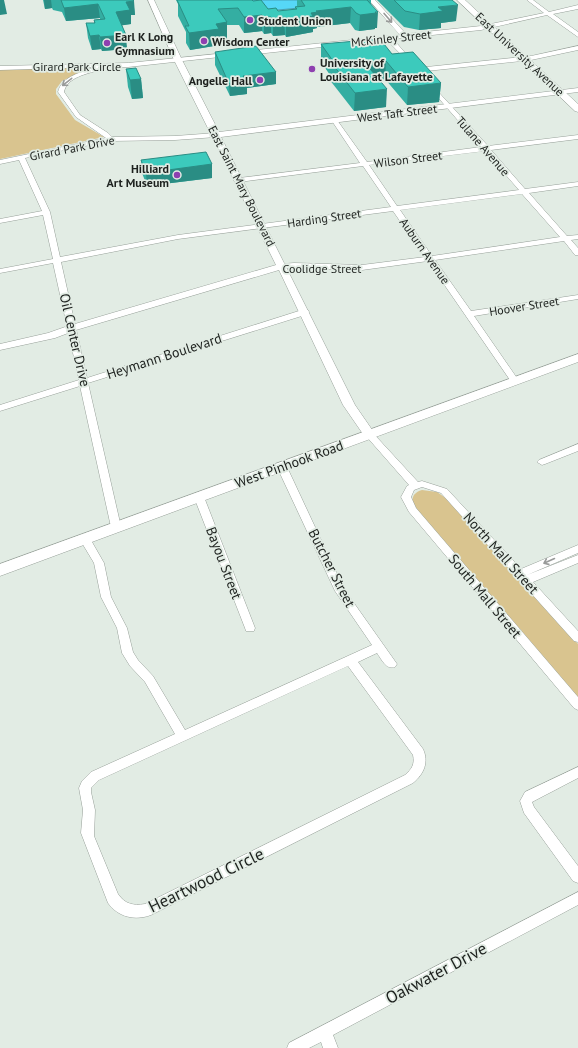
<svg xmlns="http://www.w3.org/2000/svg" width="578" height="1048" viewBox="0 0 578 1048" font-family="'PT Sans',sans-serif">
<style>
.green{fill:#d9c48f}
.water{fill:#56d7f7;stroke:#45a0b6}
.lines{fill:none;stroke-linecap:round;stroke-linejoin:round}
.minor-casing{stroke:#97a099;stroke-width:1}
.tertiary-casing{stroke:#97a099;stroke-width:1}
.secondary-casing{stroke:#97a099;stroke-width:1}
.minor{fill:#fff;fill-rule:evenodd}
.tertiary{fill:#fff;fill-rule:evenodd}
.secondary{fill:#fff;fill-rule:evenodd}
.wall{fill:#34aea2}
.shaded-wall{fill:#2a8d84}
.building{fill:#3ccabc;stroke:#2a8d84}
.oneway{stroke:#999b9a}
.poi-dot{fill:#8e40b0;stroke:#e2ece4;stroke-width:1.5}
.labels{text-anchor:middle;dominant-baseline:central;stroke-width:3.5;stroke-linejoin:round;paint-order:stroke}
.far-poi-label{font-size:12px;font-weight:bold;fill:#1d211e;stroke:#e2ece4;text-anchor:start}
.far-street-label{font-size:12px;fill:#1d211e;stroke:#e2ece4}
.street-label{font-size:14px;fill:#1d211e;stroke:#e2ece4}
.near-street-label{font-size:17px;fill:#1d211e;stroke:#e2ece4}
</style>
<rect width="100%" height="100%" fill="#e2ece4"/>
<g class="green">
<polygon points="26,67 90,68 62,81 56,89 56,94 75,120 104,137 0,159 0,69"/>
<path d="M422 490 437 492 447 499 578 644V698L414 508C411 499 412 493 422 490Z"/>
</g>
<polygon class="water" points="250,0 321,0 310,7 256,12"/>
<g class="lines">
<g class="minor-casing">
<g id="minor">
<polygon points="369,0 375,0 406,34 481,26 544,13 527,0 533,0 549,12 578,5 578,9 553,14 578,32 578,37 547,15 481,30 393,39 414,63 415,64 412,66 387,40 247,55 244,53 247,51 400,35"/>
<polygon points="578,46 578,50 531,60 417,72 414,70 417,68 531,56"/>
<path d="M227 53 230 55 229 56 128 67H98L100 69 99 70C87 74 67 77 64 92L80 115 108 133 112 137 175 136 216 133 219 135 216 137 175 140 110 141 25 158 50 212 60 257 178 235 391 207 363 166 239 182 236 180 239 178 360 163 332 121 335 119 337 120 367 162 481 147 429 87 428 86 431 84 488 146 578 135V139L491 150 525 189 578 182V186L529 193 567 236 578 235V239L571 240 578 248V255H575L564 241 435 260 471 311 578 295V299L474 316 519 381 515 384 512 383 428 261 362 270 282 268 278 266 282 264 294 263 362 265 425 257 393 211 178 239 61 262 87 378 302 310H308L309 312 308 314 88 383 121 527 116 531 111 527 80 386 0 411V405L79 380 53 263 0 273V269L53 259 43 215 0 223V219L42 211 19 160 0 164V160L106 138 76 117 58 92C62 76 82 72 96 67L0 70V66L128 63ZM485 151 519 190 397 206 369 165ZM522 194 560 237 432 256 400 210Z"/>
<polygon points="369,431 372,432 418,482 422,481 447,489 521,569 578,545 578,553 527,575 578,555 578,563 533,582 578,631 578,642 574,641 441,493 422,487 414,490 411,497 416,508 578,697 578,710 574,708 409,512 401,497 407,486 409,485 366,436 364,434"/>
<polygon points="578,444 578,451 545,464 542,465 537,462 539,460"/>
<path d="M282 464 287 467 344 589 397 664 395 667C386 670 382 660 377 653L358 662 423 749C429 762 424 774 413 783L151 915C135 921 118 917 108 903L81 833 83 810 79 788 82 781 91 772 175 734 145 682 130 666 122 653 117 628 101 597 94 563 79 538 84 534 88 535 104 563 111 597 127 628 133 652 138 660 153 676 185 730 372 645 335 591 277 467ZM348 666 413 755C415 764 412 769 405 775L145 904C133 906 125 904 118 894L94 836 95 810 91 792V788L99 780Z"/>
<polygon points="199,494 204,497 255,628 254,631 246,631 245,628 194,497"/>
<polygon points="578,767 578,778 532,802 534,807 578,866 578,883 573,881 524,813 520,801 525,792"/>
<polygon points="578,892 578,905 333,1035 338,1048 323,1048 321,1042 309,1048 287,1048 289,1043"/>
</g>
</g>
<g class="tertiary-casing">
<polygon id="tertiary" points="148,0 154,0 182,60 219,132 578,88 578,92 221,137 355,405 375,434 373,437 365,437 343,405 279,270 76,330 55,338 0,350 0,344 48,333 68,326 276,265 174,60"/>
</g>
<g class="secondary-casing">
<g id="secondary">
<polygon points="457,0 465,0 578,104 578,112 575,111"/>
<polygon points="578,354 578,362 0,576 0,564"/>
</g>
</g>
<use href="#minor" class="minor"/>
<use href="#tertiary" class="tertiary"/>
<use href="#secondary" class="secondary"/>
</g>
<g class="wall">
<polygon points="43,0 133,0 135,15 131,15 131,24 122,25 127,49 102,51 101,49 92,50 88,38 86,23 94,23 94,20 100,19 100,18 66,21 62,12 53,10 52,8 45,9"/>
<polygon points="176,0 252,0 253,1 268,9 278,11 295,9 295,7 297,6 297,0 371,0 371,4 377,28 375,28 375,29 359,31 355,30 350,23 317,27 317,28 313,29 313,32 286,37 285,35 273,36 271,33 264,34 262,31 244,33 239,25 227,25 227,39 220,40 220,45 190,50 186,43 186,32 178,16 178,4"/>
<polygon points="377,0 452,0 456,21 441,23 441,28 419,30 404,27"/>
<polygon points="321,44 392,54 441,83 439,102 407,105 385,79 379,80 386,107 354,111 329,79 330,75 321,62"/>
<polygon points="215,52 276,72 276,84 247,88 247,94 230,96 215,65"/>
<polygon points="126,69 141,79 143,98 132,99 128,87"/>
<polygon points="141,160 212,164 212,178 147,186 142,173"/>
</g>
<g class="shaded-wall">
<polygon points="0,0 4,0 7,14 0,15"/>
<polygon points="44,0 51,0 52,8 45,9"/>
<polygon points="134,1 135,15 131,15 131,24 118,26 116,12 126,2"/>
<polygon points="98,4 100,18 66,21 64,8"/>
<polygon points="458,5 456,21 441,23 441,28 419,30 420,14 438,7"/>
<polygon points="351,7 350,23 317,27 317,28 313,29 313,32 286,37 286,20 316,11"/>
<polygon points="378,12 377,28 375,28 375,29 359,31 360,15"/>
<polygon points="262,15 262,31 244,33 244,17"/>
<polygon points="264,17 271,17 271,33 264,34"/>
<polygon points="284,18 285,35 273,36 273,19"/>
<polygon points="227,22 227,39 220,40 220,45 190,50 189,33 216,24"/>
<polygon points="99,35 101,49 92,50 90,36"/>
<polygon points="126,35 127,49 102,51 100,37"/>
<polygon points="386,61 385,79 364,82 365,63"/>
<polygon points="276,72 276,84 247,88 247,94 230,96 229,84 243,76"/>
<polygon points="141,79 143,98 132,99 130,80"/>
<polygon points="441,83 439,102 407,105 408,87"/>
<polygon points="387,89 386,107 354,111 355,93"/>
<polygon points="212,164 212,178 147,186 146,173"/>
</g>
<g class="building">
<polygon points="61,0 133,0 134,1 126,2 130,10 116,12 126,35 100,37 99,35 90,36 86,23 95,23 94,20 105,19 98,4 64,8"/>
<polygon points="177,0 252,0 253,1 261,0 268,9 276,8 278,11 297,9 295,7 305,6 301,0 367,0 378,12 375,12 376,13 360,15 356,13 351,7 316,11 318,12 311,13 313,16 286,20 284,18 273,19 271,17 264,17 262,15 244,17 238,8 218,9 227,22 216,24 219,29 189,33 185,26 189,26"/>
<polygon points="394,0 452,0 458,5 438,7 443,11 420,14 405,11"/>
<polygon points="380,39 392,54 413,52 441,83 408,87 386,61 365,63 387,89 355,93 330,61 333,61 321,44"/>
<polygon points="256,46 276,72 243,76 247,82 229,84 215,52"/>
<polygon points="136,68 141,79 130,80 126,69"/>
<polygon points="206,152 212,164 146,173 141,160"/>
</g>
<defs><path id="oneway-shaft" d="M-6 0H5M1.5-3L5.5 0L1.5 3" fill="none" stroke-width="1.6" stroke-linecap="round" stroke-linejoin="round"/></defs>
<g class="oneway">
<use href="#oneway-shaft" transform="translate(388 18) rotate(49)"/>
<use href="#oneway-shaft" transform="translate(67 82) rotate(142)"/>
<use href="#oneway-shaft" transform="translate(549 561) rotate(156)"/>
</g>
<g class="poi-dot">
<circle cx="250" cy="20" r="4"/>
<circle cx="204" cy="41" r="4"/>
<circle cx="107" cy="43" r="4"/>
<circle cx="312" cy="69" r="4"/>
<circle cx="260" cy="80" r="4"/>
<circle cx="177" cy="175" r="4"/>
</g>
<g class="labels">
<g class="far-poi-label">
<text x="258" y="20">Student Union</text>
<text x="115" y="36">Earl K Long<tspan x="115" dy="14">Gymnasium</tspan></text>
<text x="212" y="41">Wisdom Center</text>
<text x="320" y="62">University of<tspan x="320" dy="14">Louisiana at Lafayette</tspan></text>
<text x="252" y="80" text-anchor="end">Angelle Hall</text>
<text x="169" y="168" text-anchor="end">Hilliard<tspan x="169" dy="14">Art Museum</tspan></text>
</g>
<g class="far-street-label">
<text transform="translate(391 38) rotate(-6)">McKinley Street</text>
<text transform="translate(520 54) rotate(43)">East University Avenue</text>
<text x="77" y="66">Girard Park Circle</text>
<text transform="translate(397 113) rotate(-7)">West Taft Street</text>
<text transform="translate(483 146) rotate(49)">Tulane Avenue</text>
<text transform="translate(72 148) rotate(-11)">Girard Park Drive</text>
<text transform="translate(408 159) rotate(-7)">Wilson Street</text>
<text transform="translate(242 186) rotate(63)">East Saint Mary Boulevard</text>
<text transform="translate(324 218) rotate(-8)">Harding Street</text>
<text transform="translate(425 251) rotate(55)">Auburn Avenue</text>
<text x="322" y="268">Coolidge Street</text>
<text transform="translate(524 306) rotate(-9)">Hoover Street</text>
</g>
<g class="street-label">
<text transform="translate(75 340) rotate(77)">Oil Center Drive</text>
<text transform="translate(164 356) rotate(-18)">Heymann Boulevard</text>
<text transform="translate(289 464) rotate(-20)">West Pinhook Road</text>
<text transform="translate(501 553) rotate(48)">North Mall Street</text>
<text transform="translate(224 563) rotate(69)">Bayou Street</text>
<text transform="translate(332 568) rotate(63)">Butcher Street</text>
<text transform="translate(485 596) rotate(50)">South Mall Street</text>
</g>
<g class="near-street-label">
<text transform="translate(206 880) rotate(-26)">Heartwood Circle</text>
<text transform="translate(436 973) rotate(-28)">Oakwater Drive</text>
</g>
</g>
</svg>
